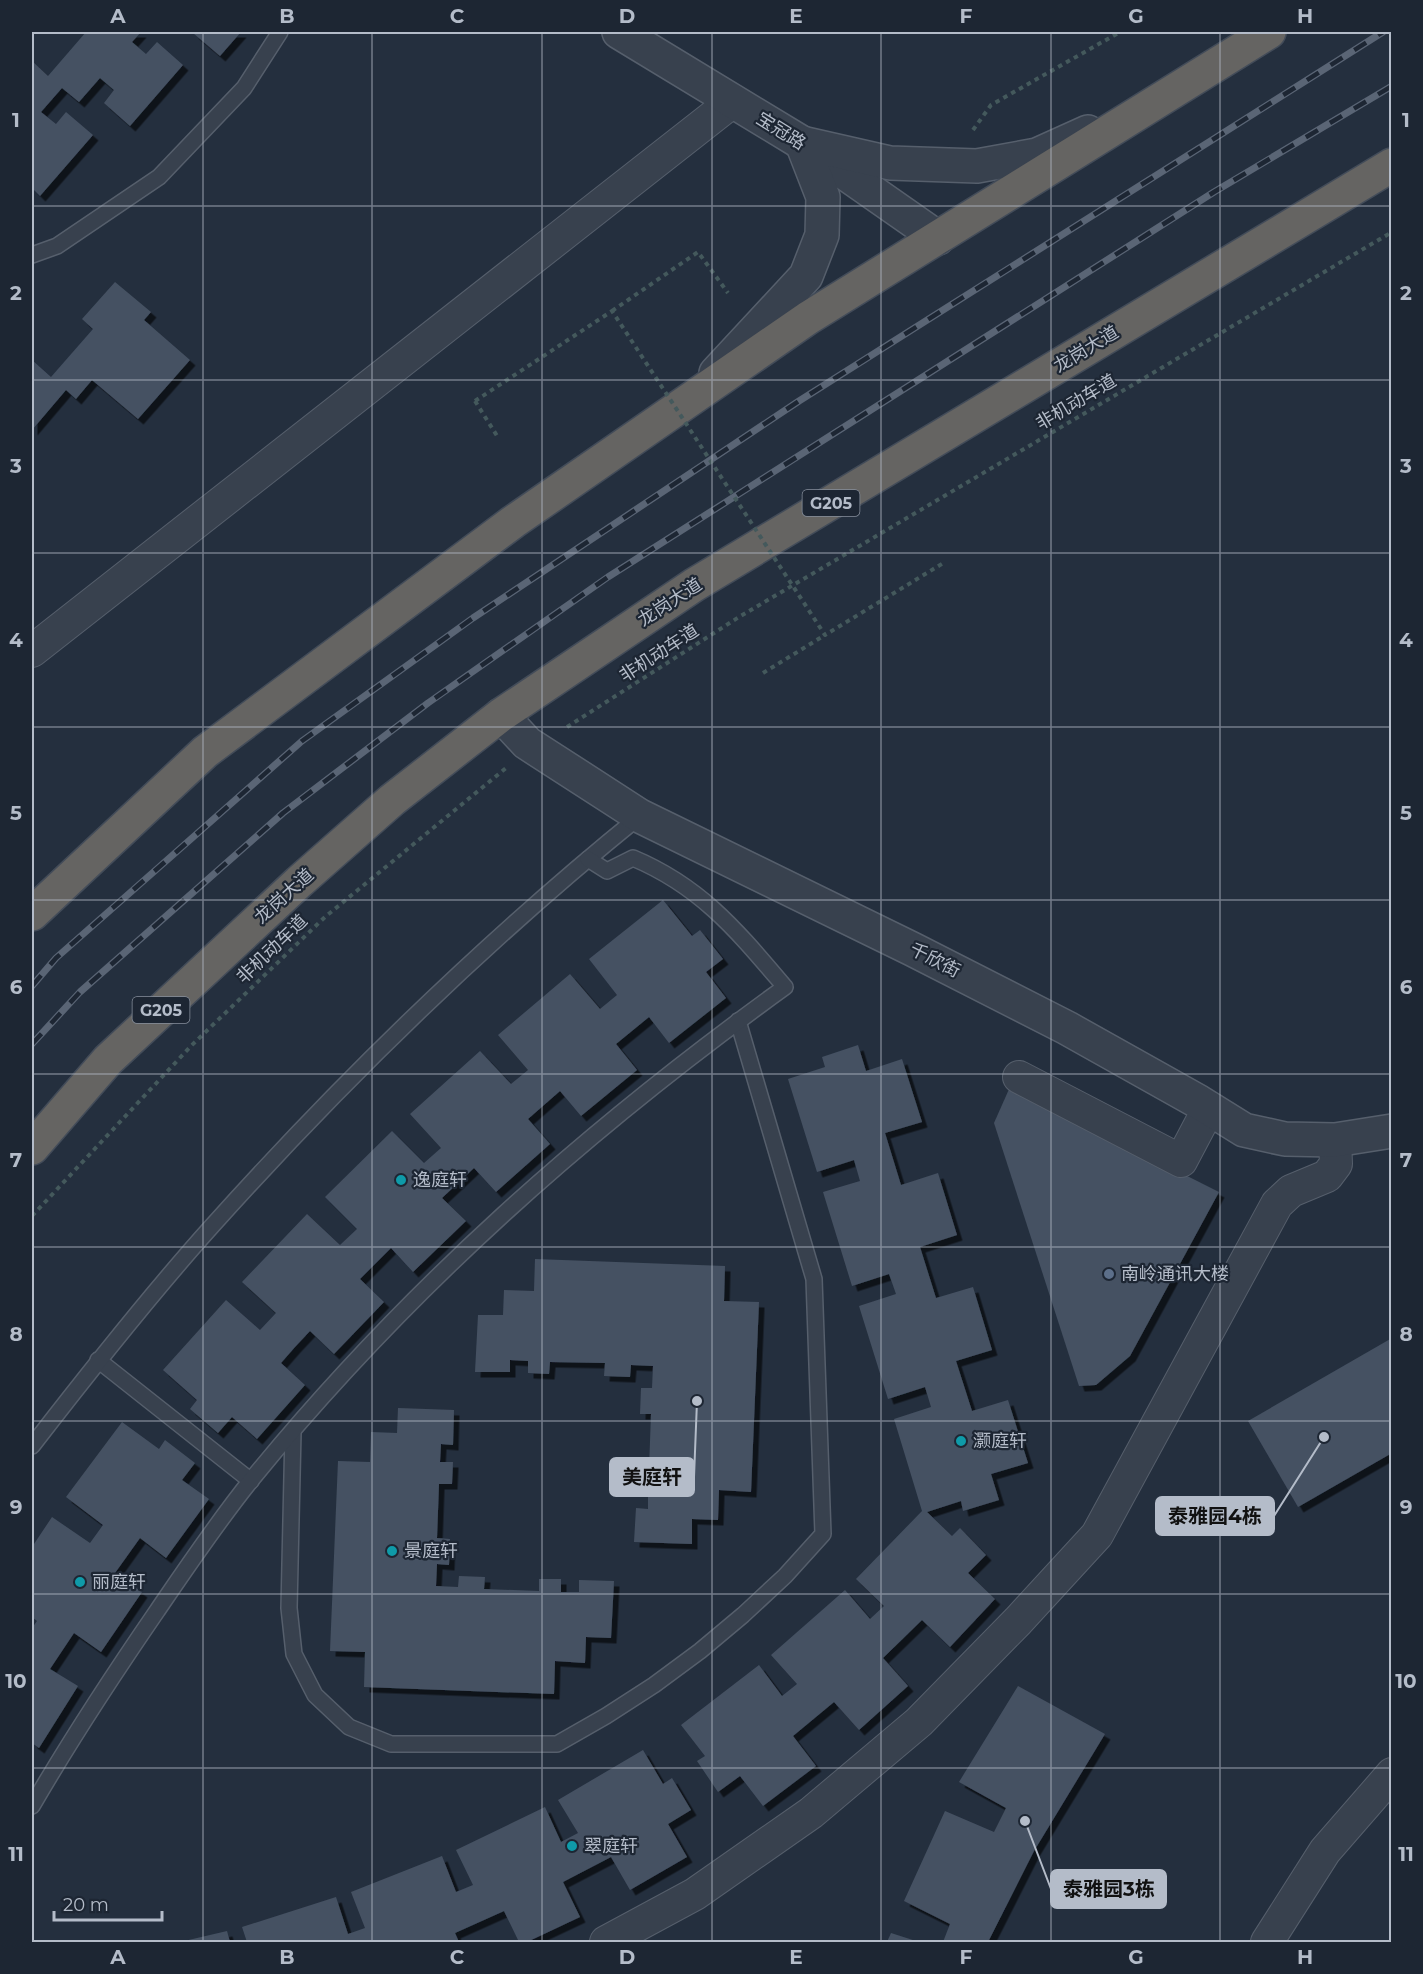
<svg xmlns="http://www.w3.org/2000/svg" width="1423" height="1974" viewBox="0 0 1423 1974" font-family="Montserrat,'Noto Sans SC',sans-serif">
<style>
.building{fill:#455162;filter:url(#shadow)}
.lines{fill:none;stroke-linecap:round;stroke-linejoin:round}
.service-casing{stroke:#565f6c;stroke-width:18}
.minor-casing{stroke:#565f6c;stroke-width:34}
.tertiary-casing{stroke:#565f6c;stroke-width:36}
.trunk-casing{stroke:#434c59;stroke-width:36}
.path{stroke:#44595c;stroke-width:4;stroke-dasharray:4.5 4.5;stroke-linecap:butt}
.service{stroke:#38414e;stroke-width:15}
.minor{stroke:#38414e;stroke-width:32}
.tertiary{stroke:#38414e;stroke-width:33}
.trunk{stroke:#656462;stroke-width:33}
.rail-casing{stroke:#5a6575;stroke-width:7}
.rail{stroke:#1d2633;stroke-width:4.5;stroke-dasharray:14;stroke-linecap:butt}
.path-bridge{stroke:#44595c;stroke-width:4;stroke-dasharray:4.5 4.5;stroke-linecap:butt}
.grid{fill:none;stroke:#b4bcc9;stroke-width:1.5;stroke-opacity:0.55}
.culture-dot{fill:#0f9aa8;stroke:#1d2633;stroke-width:2}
.service-dot{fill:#5c6f8a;stroke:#1d2633;stroke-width:2}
.labels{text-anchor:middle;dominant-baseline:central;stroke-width:4.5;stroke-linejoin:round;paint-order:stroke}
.shield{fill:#1d2633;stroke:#878f9c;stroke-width:1.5}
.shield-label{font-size:16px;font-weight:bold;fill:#b4bcc9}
.street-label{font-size:18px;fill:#b4bcc9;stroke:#1d2633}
.poi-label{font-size:18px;fill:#b4bcc9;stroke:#1d2633;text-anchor:start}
.leader{fill:none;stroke:#b4bcc9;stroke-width:2}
.callout-dot{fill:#b4bcc9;stroke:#1d2633;stroke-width:2}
.callout{fill:#b4bcc9;stroke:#b4bcc9;stroke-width:2}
.callout-label{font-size:20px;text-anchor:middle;font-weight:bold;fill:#111}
.neatline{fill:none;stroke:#b4bcc9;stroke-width:2}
.grid-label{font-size:20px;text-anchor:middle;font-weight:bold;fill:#b4bcc9}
</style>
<defs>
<filter id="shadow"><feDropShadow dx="5.5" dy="5.5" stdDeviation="0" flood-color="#0009"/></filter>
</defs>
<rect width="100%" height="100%" fill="#242f3e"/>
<g class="building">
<polygon points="86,32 141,32 132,42 146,54 157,42 183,65 130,126 104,103 114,90 100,78 79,102 62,88 41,112 56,124 66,112 93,135 40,196 32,188 32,61 48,76"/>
<polygon points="195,32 241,32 220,56 193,33"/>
<polygon points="115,282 151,312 144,320 190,360 138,419 92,380 76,399 66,390 32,430 32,360 51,377 93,329 82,319"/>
<polygon points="663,900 692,936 700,930 723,959 706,972 726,998 669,1043 649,1017 616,1044 637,1070 581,1116 560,1091 528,1119 550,1144 496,1192 474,1168 442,1198 466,1221 413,1272 391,1248 360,1279 384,1302 334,1354 310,1331 295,1347 281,1363 305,1385 257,1439 232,1417 218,1433 190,1409 197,1400 163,1370 226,1300 260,1330 276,1313 242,1282 307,1214 340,1245 357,1229 325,1197 392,1131 424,1163 441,1148 410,1114 480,1051 511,1084 528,1070 498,1035 570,974 600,1009 617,995 589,959"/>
<polygon points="858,1045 866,1071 902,1059 922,1122 885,1133 901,1185 938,1173 957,1235 920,1247 936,1298 973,1287 992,1350 956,1361 972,1411 1008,1400 1028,1463 991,1474 999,1500 963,1511 961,1501 927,1512 952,1536 960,1528 986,1555 968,1573 995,1599 950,1647 922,1620 883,1658 908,1686 859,1730 834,1702 793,1736 816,1766 763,1806 740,1776 718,1792 697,1761 705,1756 681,1725 759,1665 782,1696 797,1684 771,1655 845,1590 870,1619 884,1606 856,1579 922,1511 894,1419 931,1407 925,1387 888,1399 859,1306 896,1294 889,1274 852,1286 823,1192 860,1181 854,1160 817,1172 788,1079 825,1067 822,1057"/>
<polygon points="1010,1087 1219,1192 1130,1356 1096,1385 1079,1386 994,1123"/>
<polygon points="535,1259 725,1266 724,1301 759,1302 751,1492 719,1490 718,1520 692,1519 692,1544 634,1542 636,1508 648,1509 648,1490 636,1490 638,1469 649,1469 651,1414 640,1414 641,1388 652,1388 653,1366 631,1365 630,1377 604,1376 605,1363 550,1362 549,1374 528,1373 528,1361 510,1360 510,1372 475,1372 478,1315 503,1315 504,1290 534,1291"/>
<polygon points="1392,1338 1392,1453 1298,1507 1248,1421"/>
<polygon points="398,1408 454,1410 453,1445 441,1444 440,1462 453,1462 452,1484 439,1484 437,1538 450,1539 449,1565 437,1564 436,1586 458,1587 459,1576 485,1577 484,1589 539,1591 539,1579 561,1579 561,1592 579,1592 579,1580 614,1581 611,1638 586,1637 585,1663 555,1661 554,1694 364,1687 365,1652 330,1651 338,1461 370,1462 371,1432 397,1433"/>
<polygon points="122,1422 159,1449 165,1440 195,1463 182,1480 209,1499 166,1558 140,1538 115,1573 142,1592 101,1652 74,1633 50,1669 78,1686 39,1748 32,1743 32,1628 37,1621 32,1617 32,1547 52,1517 90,1543 103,1525 66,1497"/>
<polygon points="1018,1686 1105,1734 1034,1851 988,1942 943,1942 950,1924 904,1901 945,1811 994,1832 1006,1808 959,1782"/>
<polygon points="643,1750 663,1784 672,1778 691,1810 668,1824 687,1857 630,1890 611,1857 563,1882 580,1917 527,1942 519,1942 504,1911 455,1933 459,1942 247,1942 242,1927 336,1897 348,1934 365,1928 351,1892 442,1856 456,1892 473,1885 456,1850 545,1807 561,1842 578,1833 558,1800"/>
<polygon points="227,1931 230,1942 180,1942"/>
<polygon points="891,1933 919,1942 887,1942"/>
</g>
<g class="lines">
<g class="service-casing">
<g id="service">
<polyline points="32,255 57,246 159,177 244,88 280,32"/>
<polyline points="98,1360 251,1481"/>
<polyline points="293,1432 289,1608 294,1654 315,1695 349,1727 391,1744 557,1744 606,1716 654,1685 700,1651 743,1615 785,1576 823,1534 814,1279 738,1021"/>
<path d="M32 1446C90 1371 149 1296 212 1226 344 1079 487 940 640 816"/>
<path d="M32 1806C71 1739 113 1675 157 1611 187 1567 218 1521 252 1479 408 1288 587 1130 785 987 738 932 702 887 633 858L607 871 588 859"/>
</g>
</g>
<g class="minor-casing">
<g id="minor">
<polyline points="32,651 733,101"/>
<polyline points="1019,1077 1181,1161 1209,1108"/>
<polyline points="606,1942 695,1894 811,1813 919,1722 1018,1621 1097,1535 1277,1204 1291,1191 1327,1176 1336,1164 1335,1140"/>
<polyline points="1267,1942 1325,1851 1392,1774"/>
</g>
</g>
<g class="tertiary-casing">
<g id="tertiary">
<polyline points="619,32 802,143 938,238"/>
<polyline points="716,373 806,276 822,235 823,197 802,143 890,163 977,166 1037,155 1088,132"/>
<polyline points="501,715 527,743 640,816 912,949 1067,1028 1199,1102 1244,1130 1285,1139 1335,1140 1392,1131"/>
</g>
</g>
<g class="trunk-casing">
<g id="trunk">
<polyline points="32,914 205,752 513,522 808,318 1269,32"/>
<polyline points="32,1148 108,1060 299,882 392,800 501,715 694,585 1392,165"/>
</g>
</g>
<g class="path">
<polyline points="973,130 991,105 1120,32"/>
<polyline points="612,311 698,252 728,293"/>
<polyline points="475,401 499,439"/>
<polyline points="763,673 825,635"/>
<polyline points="567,727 739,617 1392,232"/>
<polyline points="32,1216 191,1046 325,917 506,768"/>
</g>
<use href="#service" class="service"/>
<use href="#minor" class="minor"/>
<use href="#tertiary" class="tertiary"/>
<use href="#trunk" class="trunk"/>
<g class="rail-casing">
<g id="rail">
<polyline points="32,986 56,958 302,741 473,618 799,401 1383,32"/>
<polyline points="32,1044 80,992 283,813 428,703 608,577 1214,192 1392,86"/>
</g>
</g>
<use href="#rail" class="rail"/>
<polyline class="path-bridge" points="475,401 612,311 825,635 945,562"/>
</g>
<path class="grid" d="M203 32V1942M372 32V1942M542 32V1942M712 32V1942M881 32V1942M1051 32V1942M1220 32V1942M32 206H1392M32 380H1392M32 553H1392M32 727H1392M32 900H1392M32 1074H1392M32 1247H1392M32 1421H1392M32 1594H1392M32 1768H1392"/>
<g class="culture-dot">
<circle cx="401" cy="1180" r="6"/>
<circle cx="961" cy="1441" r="6"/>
<circle cx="392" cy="1551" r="6"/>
<circle cx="80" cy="1582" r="6"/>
<circle cx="572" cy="1846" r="6"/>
</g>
<circle class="service-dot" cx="1109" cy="1274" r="6"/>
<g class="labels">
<g class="shield">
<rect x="802.5" y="490" width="57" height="26" rx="4.5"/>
<rect x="132.5" y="997" width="57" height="26" rx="4.5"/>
</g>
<g class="shield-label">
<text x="831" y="503">G205</text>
<text x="161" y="1010">G205</text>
</g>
<g class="street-label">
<text transform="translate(781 131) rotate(32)">宝冠路</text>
<text transform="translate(1086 349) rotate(-31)">龙岗大道</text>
<text transform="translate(1076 402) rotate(-31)">非机动车道</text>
<text transform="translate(670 602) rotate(-33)">龙岗大道</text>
<text transform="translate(659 653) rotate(-33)">非机动车道</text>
<text transform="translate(284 896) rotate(-42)">龙岗大道</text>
<text transform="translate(272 949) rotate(-44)">非机动车道</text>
<text transform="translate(935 960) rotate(27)">千欣街</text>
</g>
<g class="poi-label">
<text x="413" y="1180">逸庭轩</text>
<text x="1121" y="1274">南岭通讯大楼</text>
<text x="973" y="1441">灏庭轩</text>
<text x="404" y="1551">景庭轩</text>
<text x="92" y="1582">丽庭轩</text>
<text x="584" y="1846">翠庭轩</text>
</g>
</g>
<path class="leader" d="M697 1401L694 1477M1324 1437L1274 1516M1025 1821L1051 1889"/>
<g class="callout-dot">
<circle cx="697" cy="1401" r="6"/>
<circle cx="1324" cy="1437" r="6"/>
<circle cx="1025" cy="1821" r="6"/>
</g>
<g class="callout">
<rect x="610" y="1458" width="84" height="38" rx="6"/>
<rect x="1156" y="1497" width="118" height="38" rx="6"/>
<rect x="1051" y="1870" width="115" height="38" rx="6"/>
</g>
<g class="callout-label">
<text x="652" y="1484">美庭轩</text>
<text x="1215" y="1523">泰雅园4栋</text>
<text x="1109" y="1896">泰雅园3栋</text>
</g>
<rect width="1423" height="1974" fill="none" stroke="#1d2633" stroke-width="66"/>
<path d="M54 1911v9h108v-9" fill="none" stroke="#b4bcc9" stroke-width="3"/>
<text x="63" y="1911" font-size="18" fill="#b4bcc9" stroke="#1d2633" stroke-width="4.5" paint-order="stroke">20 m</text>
<rect x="33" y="33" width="1357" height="1908" class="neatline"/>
<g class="grid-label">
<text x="118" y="23">A</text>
<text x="287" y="23">B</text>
<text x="457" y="23">C</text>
<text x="627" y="23">D</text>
<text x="796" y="23">E</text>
<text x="966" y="23">F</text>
<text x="1136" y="23">G</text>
<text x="1305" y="23">H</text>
<text x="16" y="127">1</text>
<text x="1406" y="127">1</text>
<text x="16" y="300">2</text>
<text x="1406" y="300">2</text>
<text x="16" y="473">3</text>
<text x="1406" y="473">3</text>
<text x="16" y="647">4</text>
<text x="1406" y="647">4</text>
<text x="16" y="820">5</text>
<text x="1406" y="820">5</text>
<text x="16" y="994">6</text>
<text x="1406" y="994">6</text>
<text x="16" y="1167">7</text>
<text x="1406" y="1167">7</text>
<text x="16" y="1341">8</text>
<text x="1406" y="1341">8</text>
<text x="16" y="1514">9</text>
<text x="1406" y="1514">9</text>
<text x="16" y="1688">10</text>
<text x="1406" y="1688">10</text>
<text x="16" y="1861">11</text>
<text x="1406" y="1861">11</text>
<text x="118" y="1964">A</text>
<text x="287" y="1964">B</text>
<text x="457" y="1964">C</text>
<text x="627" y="1964">D</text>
<text x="796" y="1964">E</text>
<text x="966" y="1964">F</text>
<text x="1136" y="1964">G</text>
<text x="1305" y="1964">H</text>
</g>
</svg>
